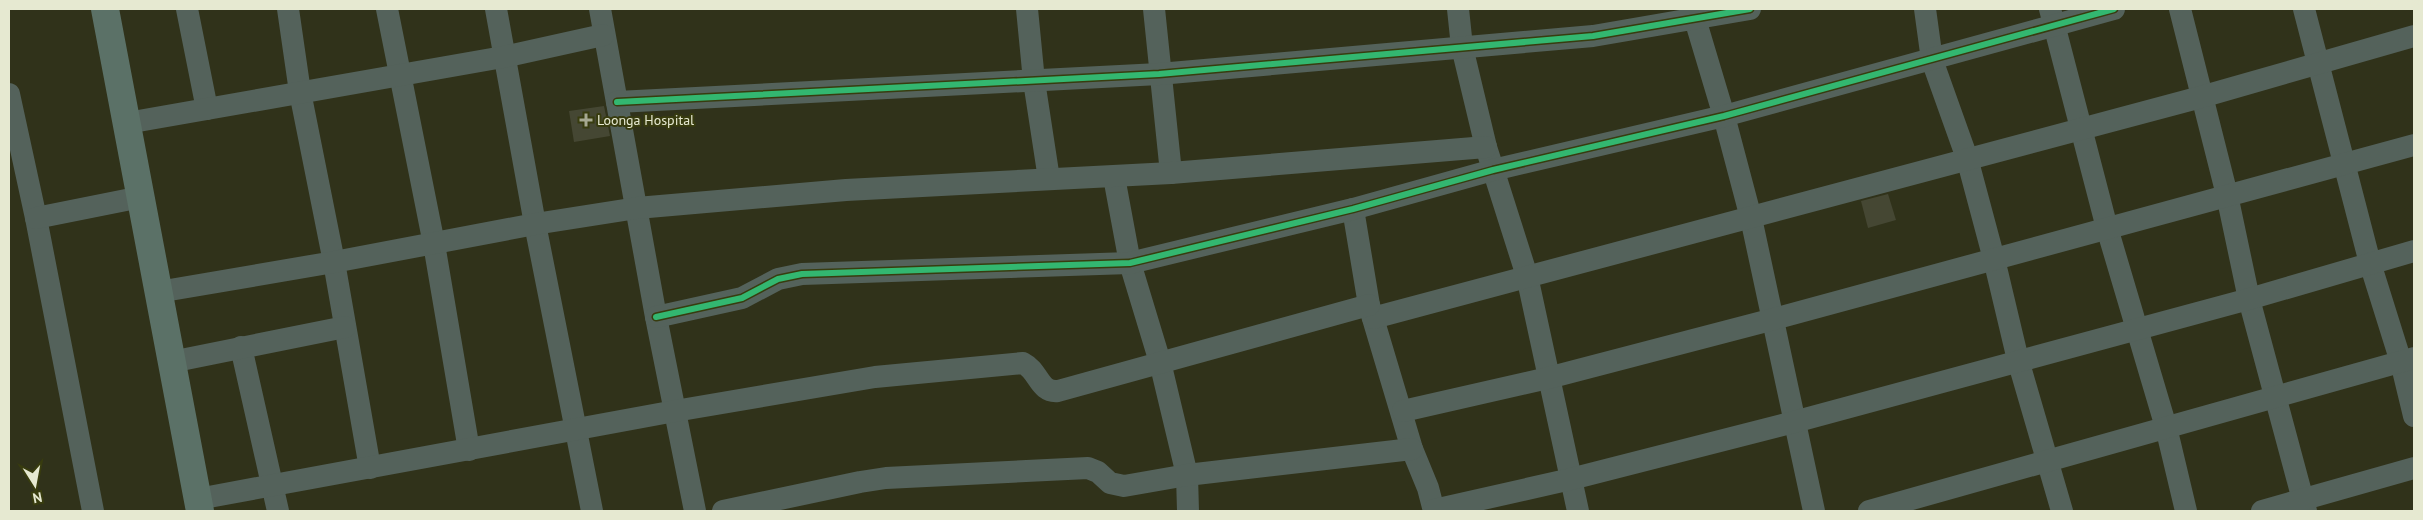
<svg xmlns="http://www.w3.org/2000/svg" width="2423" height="520" viewBox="0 0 2423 520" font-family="'PT Sans',sans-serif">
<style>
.building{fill:#454733}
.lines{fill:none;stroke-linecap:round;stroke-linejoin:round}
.minor{stroke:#54625b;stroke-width:22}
.major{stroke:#5b7167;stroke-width:28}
.cycleway-casing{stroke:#383c0f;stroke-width:9}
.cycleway{stroke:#33b770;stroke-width:6}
.poi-dot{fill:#a6a991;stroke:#383c0f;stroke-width:2}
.labels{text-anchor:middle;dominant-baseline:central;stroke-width:4;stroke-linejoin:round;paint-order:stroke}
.poi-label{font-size:14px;fill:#e6e9d1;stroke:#383c0f;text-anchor:start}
</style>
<rect width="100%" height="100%" fill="#30321a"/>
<g class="building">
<polygon points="604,106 610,136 574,142 569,111"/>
<polygon points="1888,194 1896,220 1868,228 1861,201"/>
</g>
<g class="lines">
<g class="minor">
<polyline points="187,9 207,109"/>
<polyline points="288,9 300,92 334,262 370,468"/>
<polyline points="387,9 434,244 469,450"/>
<polyline points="496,9 535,224 592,511"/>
<polyline points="600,9 656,317 695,511"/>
<polyline points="1027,9 1034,81 1049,179"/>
<polyline points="1154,9 1171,173"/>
<polyline points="1458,9 1462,47 1486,147 1527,276 1578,511"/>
<polyline points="1692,9 1724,116 1751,218 1814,511"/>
<polyline points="1925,9 1932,60 1967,158 1994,259 2018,360 2062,511"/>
<polyline points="2050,9 2107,228 2166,427 2186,511"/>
<polyline points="2180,9 2227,195 2249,299 2306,511"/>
<polyline points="2304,9 2370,263 2401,362 2414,416"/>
<polyline points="9,94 36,218 93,511"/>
<polyline points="617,102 1159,74 1593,36 1750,9"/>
<polyline points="127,123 503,57 603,35"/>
<polyline points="1114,177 1130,263 1160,362 1187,475 1188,511"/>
<polyline points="1353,209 1369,305 1412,449 1428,488 1434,511"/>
<polyline points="36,218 141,197"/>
<polyline points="158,292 334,262 535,224 637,208 846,190 1171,173 1486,147"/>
<polyline points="656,317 742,298 778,279 802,274 1130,263 1353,209 1493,170 1724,116 2114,9"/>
<polyline points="1373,318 2201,97 2414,36"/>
<polyline points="241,347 278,511"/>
<polyline points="171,362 345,327"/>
<polyline points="1403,411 1548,378 1774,319 2414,145"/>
<path d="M198 499 675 411 875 377 1023 363C1039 371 1039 393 1058 391L1369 305"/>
<polyline points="1434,510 1571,479 1794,422 2249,299 2414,251"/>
<polyline points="723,511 860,482 886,478 1088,468 1098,472 1110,483 1124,486 1187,475 1412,449"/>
<polyline points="1869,511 2414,358"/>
<polyline points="2262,511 2414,468"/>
</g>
<polyline class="major" points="105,9 200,511"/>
<g class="cycleway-casing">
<g id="cycleway">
<polyline points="617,102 1159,74 1593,36 1750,9"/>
<polyline points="656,317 742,298 778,279 802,274 1130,263 1353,209 1493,170 1724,116 2114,9"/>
</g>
</g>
<use href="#cycleway" class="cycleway"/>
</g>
<path class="poi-dot" d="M583.5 112.5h5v5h5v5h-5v5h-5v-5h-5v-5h5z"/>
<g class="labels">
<g class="poi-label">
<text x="597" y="120">Loonga Hospital</text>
</g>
</g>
<rect width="2423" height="520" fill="none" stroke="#e6e9d1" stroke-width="20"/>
<g transform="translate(35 485) rotate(169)" stroke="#383c0f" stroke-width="4" paint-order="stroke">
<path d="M0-4L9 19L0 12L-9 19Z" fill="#e6e9d1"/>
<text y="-8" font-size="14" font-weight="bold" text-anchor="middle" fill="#e6e9d1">N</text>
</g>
</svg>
